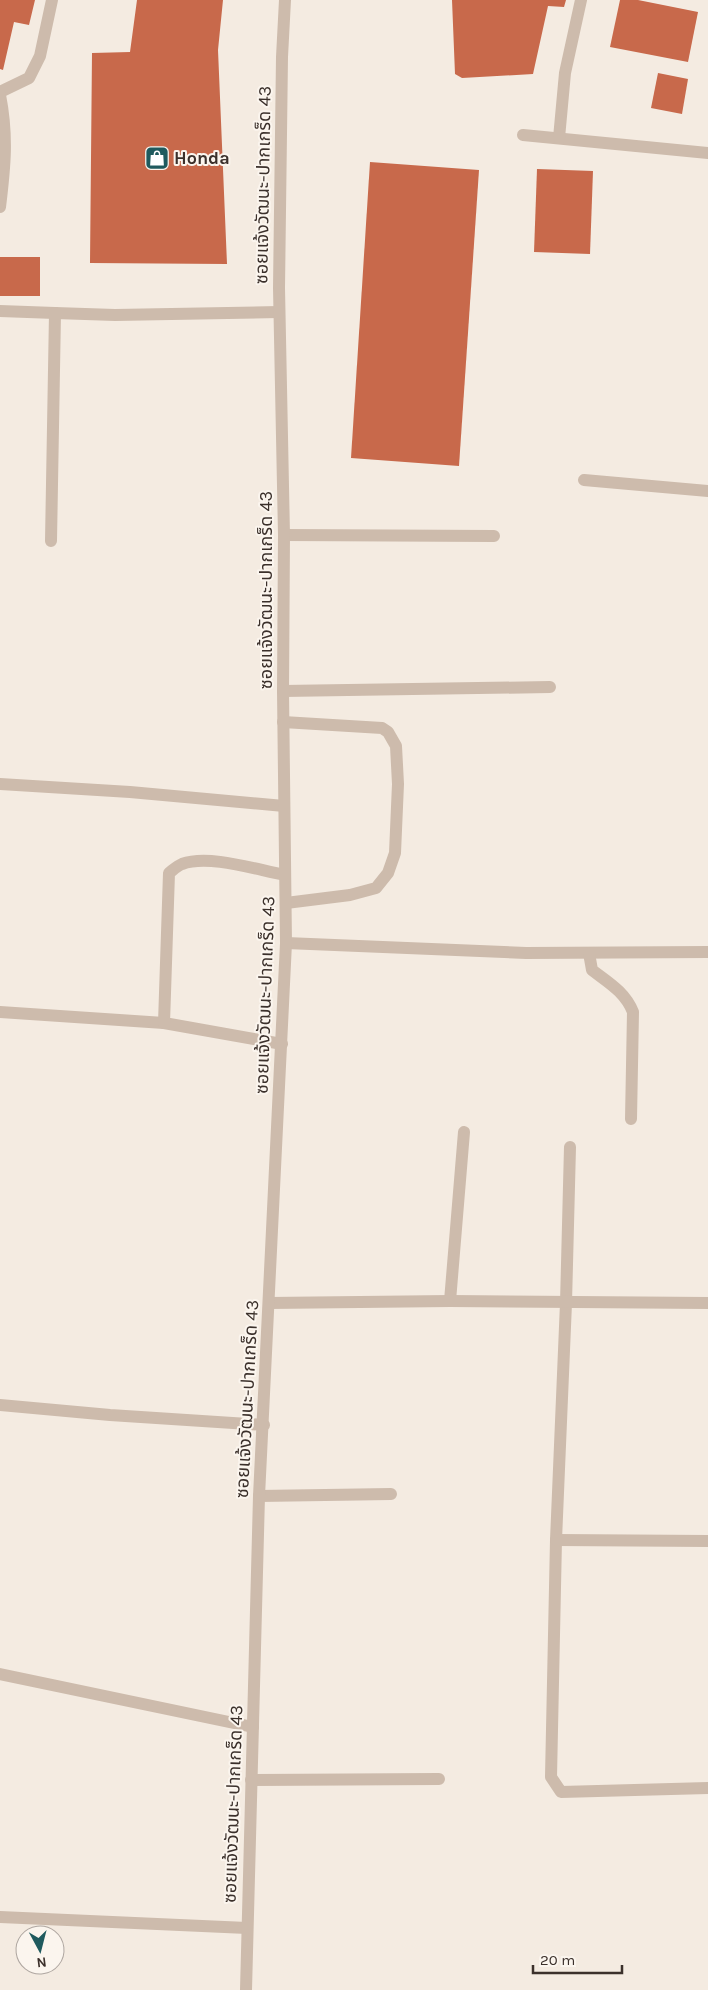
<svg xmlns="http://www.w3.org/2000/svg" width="708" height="1990" viewBox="0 0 708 1990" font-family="Karla,'Noto Sans Thai',sans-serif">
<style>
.building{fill:#c8694b}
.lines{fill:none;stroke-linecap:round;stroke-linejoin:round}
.lane{stroke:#cdbbac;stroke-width:12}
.street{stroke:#cdbbac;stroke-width:12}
.labels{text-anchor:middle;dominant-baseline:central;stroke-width:4;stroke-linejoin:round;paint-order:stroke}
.poi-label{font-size:18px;font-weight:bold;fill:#3b302b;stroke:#fbf5ee;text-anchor:start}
.street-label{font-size:18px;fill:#3b302b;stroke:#fbf5ee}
</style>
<rect width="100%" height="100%" fill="#f4ebe1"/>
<g class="building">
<polygon points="0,0 35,0 29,25 14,22 3,70 0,69"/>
<polygon points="137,0 223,0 218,50 227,264 90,263 92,53 130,52"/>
<polygon points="452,0 566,0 564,7 548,6 533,74 462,78 455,74"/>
<polygon points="620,0 638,0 698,12 688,62 610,47"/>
<polygon points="658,73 688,79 682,114 651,108"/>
<polygon points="370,162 479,170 459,466 351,458"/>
<polygon points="537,169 593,171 590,254 534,252"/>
<rect x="0" y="257" width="40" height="39"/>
</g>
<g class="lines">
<g class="lane">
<polyline points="0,92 29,78 40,56 52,0"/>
<path d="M0 95C8 136 5 166 0 207"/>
<polyline points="523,135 708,153"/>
<polyline points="559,138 565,73 581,0"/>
<polyline points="584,480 708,491"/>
<polyline points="284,535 494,536"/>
<polyline points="283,691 550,687"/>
<polyline points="283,722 382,728 388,732 396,746 398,784 395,853 388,873 376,888 350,895 286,903"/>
<polyline points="0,1012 164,1023"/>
<path d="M282 1044 164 1023 169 873C173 870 177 866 182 864 209 854 257 870 285 875"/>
<polyline points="450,1301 464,1132"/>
</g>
<g class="street">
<polyline points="0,311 55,313"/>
<polyline points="51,541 55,313 115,315 279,312"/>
<polyline points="0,784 130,792 284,806"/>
<polyline points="286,943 526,953 708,952"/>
<path d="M589 953 592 970C609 983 625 992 633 1012L631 1119"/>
<polyline points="570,1147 566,1303 556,1540 551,1777 561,1792 708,1788"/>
<polyline points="269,1303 450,1301 708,1303"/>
<polyline points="0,1405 110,1415 264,1425"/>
<polyline points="259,1496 391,1494"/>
<polyline points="556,1540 708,1541"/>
<polyline points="0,1674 253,1727"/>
<polyline points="251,1780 439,1779"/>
<polyline points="0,1917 247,1928"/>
<polyline points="246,1990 259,1496 286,943 283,691 284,535 279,288 282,57 285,0"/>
</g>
</g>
<defs>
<g id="shop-square" transform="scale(1.25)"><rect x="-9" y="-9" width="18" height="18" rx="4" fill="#1f5a5e" stroke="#fbf5ee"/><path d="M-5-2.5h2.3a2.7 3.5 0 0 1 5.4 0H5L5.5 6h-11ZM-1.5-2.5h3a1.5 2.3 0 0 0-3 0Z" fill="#fff"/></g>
</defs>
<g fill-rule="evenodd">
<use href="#shop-square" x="157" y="158"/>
</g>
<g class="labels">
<g class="poi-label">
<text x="174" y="158">Honda</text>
</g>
<g class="street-label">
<text transform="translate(263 185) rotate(-89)">ซอยแจ้งวัฒนะ-ปากเกร็ด 43</text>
<text transform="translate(266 590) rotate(-90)">ซอยแจ้งวัฒนะ-ปากเกร็ด 43</text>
<text transform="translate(265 995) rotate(-88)">ซอยแจ้งวัฒนะ-ปากเกร็ด 43</text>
<text transform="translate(247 1399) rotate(-87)">ซอยแจ้งวัฒนะ-ปากเกร็ด 43</text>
<text transform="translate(233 1804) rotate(-88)">ซอยแจ้งวัฒนะ-ปากเกร็ด 43</text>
</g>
</g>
<g transform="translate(40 1950) rotate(173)"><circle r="24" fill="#fbf5ee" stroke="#aea6a0"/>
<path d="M0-4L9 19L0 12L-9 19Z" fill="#1f5a5e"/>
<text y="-8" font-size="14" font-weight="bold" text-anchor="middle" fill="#3b302b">N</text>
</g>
<path d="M533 1965v8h89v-8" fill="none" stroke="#3b302b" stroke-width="2.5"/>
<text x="540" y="1965" font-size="15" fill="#3b302b" stroke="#fbf5ee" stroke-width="4" paint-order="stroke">20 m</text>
</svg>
